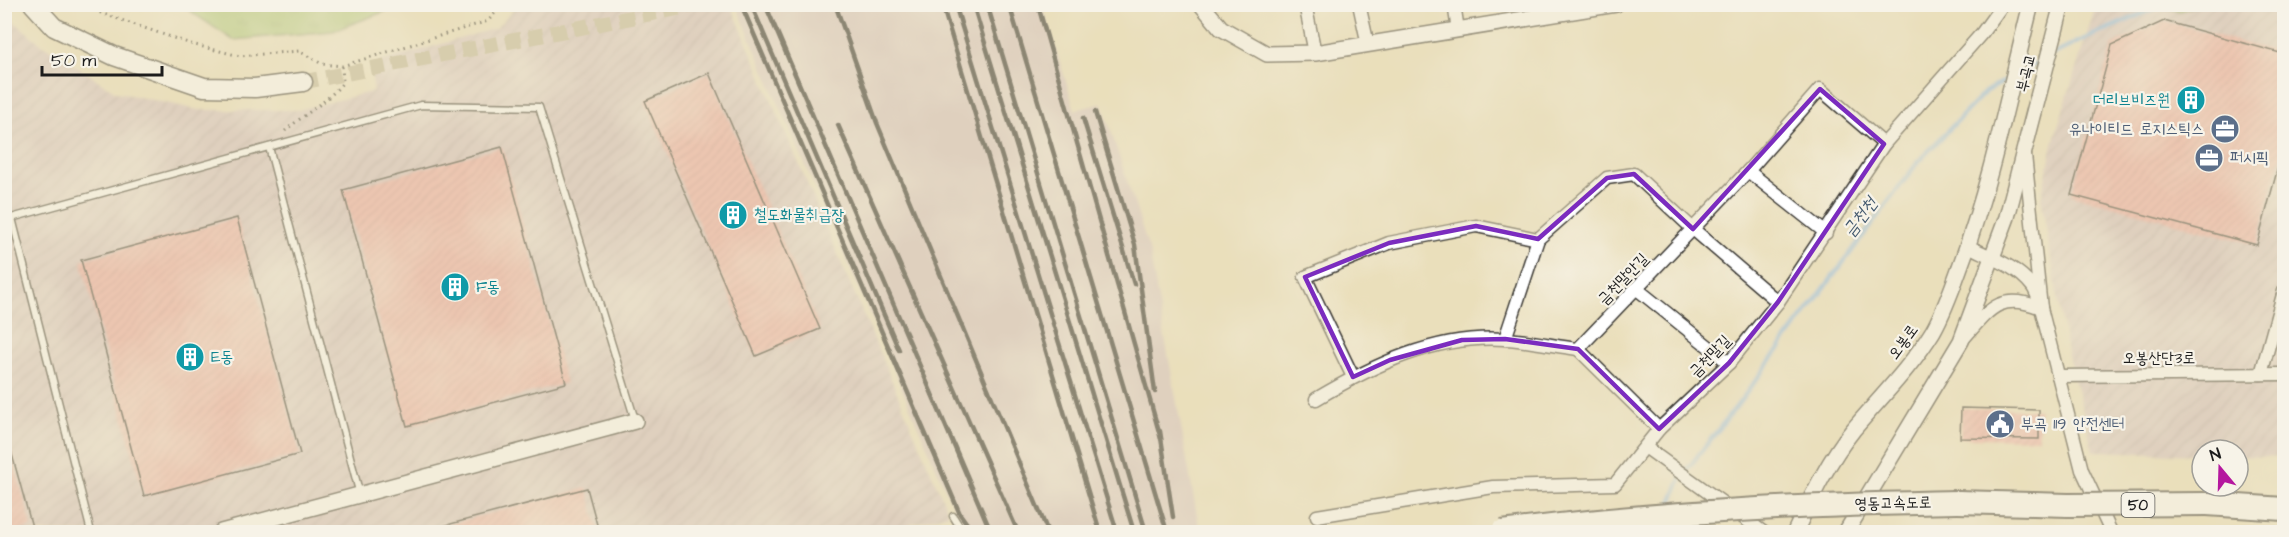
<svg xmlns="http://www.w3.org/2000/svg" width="2289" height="537" viewBox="0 0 2289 537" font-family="'Architects Daughter','Poor Story',sans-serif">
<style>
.industrial{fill:url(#industrial-furrows)}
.railway{fill:#d2bec1}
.grass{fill:url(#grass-tufts);stroke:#607045;stroke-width:1.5}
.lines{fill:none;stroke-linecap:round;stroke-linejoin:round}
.stream{stroke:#7cb2ea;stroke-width:4.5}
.building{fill:url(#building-hatch)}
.tertiary-tunnel{stroke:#c1b89b;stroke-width:15;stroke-dasharray:15 8;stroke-linecap:butt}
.service-casing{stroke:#3b3934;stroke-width:9}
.minor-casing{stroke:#3b3934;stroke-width:15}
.tertiary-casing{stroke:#3b3934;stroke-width:18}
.secondary-casing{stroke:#3b3934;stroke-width:21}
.motorway-casing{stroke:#3b3934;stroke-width:26}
.path{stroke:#3b3934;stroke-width:3;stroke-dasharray:1.5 4.5;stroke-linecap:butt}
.service{stroke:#fff;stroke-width:6}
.minor{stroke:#fff;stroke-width:12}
.tertiary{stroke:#fff;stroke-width:15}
.secondary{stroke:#fff;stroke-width:18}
.motorway{stroke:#fff;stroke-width:22}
.rail{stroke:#1c1c1c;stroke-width:4.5}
.motorway-bridge-casing{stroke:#3b3934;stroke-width:26;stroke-linecap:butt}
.motorway-bridge{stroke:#fff;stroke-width:22}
.marked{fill:none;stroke:#7b2cbf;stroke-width:4.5;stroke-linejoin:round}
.labels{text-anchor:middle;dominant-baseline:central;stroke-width:4.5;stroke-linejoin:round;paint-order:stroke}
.shield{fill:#f7f3e8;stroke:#5e5c59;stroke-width:1.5}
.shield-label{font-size:15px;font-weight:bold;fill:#1c1c1c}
.street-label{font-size:16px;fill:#1c1c1c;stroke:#f7f3e8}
.culture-label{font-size:16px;fill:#0d838f;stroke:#f7f3e8;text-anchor:start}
.service-label{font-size:16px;fill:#4e5e75;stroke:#f7f3e8;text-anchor:start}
.water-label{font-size:18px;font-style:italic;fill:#42586e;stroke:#f7f3e8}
</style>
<defs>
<pattern id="industrial-furrows" width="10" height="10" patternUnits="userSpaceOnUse" patternTransform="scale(1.5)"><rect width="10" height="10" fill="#d2bec1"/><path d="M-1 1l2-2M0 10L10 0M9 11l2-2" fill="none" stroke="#b4a3a5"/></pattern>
<pattern id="grass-tufts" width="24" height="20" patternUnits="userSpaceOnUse" patternTransform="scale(1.5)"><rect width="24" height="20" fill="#a3c56e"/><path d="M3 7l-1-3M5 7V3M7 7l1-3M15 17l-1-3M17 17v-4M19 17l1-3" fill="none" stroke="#8ca95f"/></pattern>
<pattern id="building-hatch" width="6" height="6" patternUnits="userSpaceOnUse" patternTransform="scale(1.5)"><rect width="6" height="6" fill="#f1a9a4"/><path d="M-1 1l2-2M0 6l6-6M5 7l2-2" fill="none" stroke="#ce918d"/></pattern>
</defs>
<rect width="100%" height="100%" fill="#f7f3e8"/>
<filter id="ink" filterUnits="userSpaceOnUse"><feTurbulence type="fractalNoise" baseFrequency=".0167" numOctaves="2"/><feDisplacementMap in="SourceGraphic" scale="12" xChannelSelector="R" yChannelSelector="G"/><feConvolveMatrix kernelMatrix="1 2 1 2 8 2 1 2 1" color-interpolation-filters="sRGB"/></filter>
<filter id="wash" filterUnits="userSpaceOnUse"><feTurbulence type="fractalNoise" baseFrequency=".008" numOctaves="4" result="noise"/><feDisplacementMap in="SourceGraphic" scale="24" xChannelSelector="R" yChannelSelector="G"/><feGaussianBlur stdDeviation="1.35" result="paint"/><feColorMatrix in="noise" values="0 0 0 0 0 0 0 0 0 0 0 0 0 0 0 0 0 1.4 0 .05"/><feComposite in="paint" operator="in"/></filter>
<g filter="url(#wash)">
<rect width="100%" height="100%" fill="#eadfbb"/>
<g class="industrial">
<polygon points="518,5 731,5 949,514 883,532 5,532 4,13 40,43 116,92 198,110 298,110 374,91 370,65 496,28"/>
<polygon points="2096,5 2284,5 2284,458 2238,456 2238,450 2202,450 2202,455 2093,451 2067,352 2041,198 2054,139"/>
</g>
<polygon class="railway" points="736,5 1042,5 1075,110 1102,103 1149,249 1200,532 968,532 957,516"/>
<g class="grass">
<polygon points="181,5 402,5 333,31 233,40"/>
<polygon points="2152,5 2198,5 2180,11"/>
</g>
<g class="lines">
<g class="stream">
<path d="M2054 54C2089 35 2127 22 2163 4"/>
<polyline points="2017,74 2044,59"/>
<polyline points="1669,508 1682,476 1736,407 1918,162 1985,92 2010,78"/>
<polyline points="1658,532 1662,524"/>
</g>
</g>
<g id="blocks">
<g class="building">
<polygon points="2164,21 2284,54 2284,145 2257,245 2071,195 2112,45"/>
<polygon points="709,73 820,329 756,356 645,101"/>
<polygon points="502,147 566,383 407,426 343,190"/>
<polygon points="237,218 300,454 144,496 81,260"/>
<polygon points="1961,408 2039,410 2039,439 1960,438"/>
<polygon points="8,440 32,527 13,532 4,532 4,441"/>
<polygon points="587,488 599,532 435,532 435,528"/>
</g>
</g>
</g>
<g filter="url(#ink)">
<use href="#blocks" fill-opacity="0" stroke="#3b3934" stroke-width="1.5"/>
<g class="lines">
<polyline class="tertiary-tunnel" points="303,82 700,4"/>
<g class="service-casing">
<g id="service">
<polyline points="269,147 360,495"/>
<polyline points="12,218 91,532"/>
<polyline points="4,220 421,105 539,107 635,420"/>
<polyline points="953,516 963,532"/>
</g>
</g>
<g class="minor-casing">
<g id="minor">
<polyline points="1305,4 1315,53"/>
<polyline points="1359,4 1368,45"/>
<polyline points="1454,4 1458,30"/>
<polyline points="1748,171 1826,233"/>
<path d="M1968 246C1990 257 2017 266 2032 286 2037 292 2039 301 2041 308L2082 470 2111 532"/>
<polyline points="1637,289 1729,363"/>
<path d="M1964 338C1989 310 2000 291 2041 308L2025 155"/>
<polyline points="1505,339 1538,239 1607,178 1634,174 1693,229 1778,302"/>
<polyline points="1578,349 1659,429"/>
<polyline points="2261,374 2284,291"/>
<polyline points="2058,376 2284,374"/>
<polyline points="1353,377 1305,277 1389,243 1476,226 1538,239"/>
<path d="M1316 399C1373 365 1437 334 1505 339 1529 340 1554 346 1578 349L1748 171 1820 89 1884 144"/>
<polyline points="1645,447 1763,532"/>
<polyline points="1317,516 1493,487 1615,484 1659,429 1729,363 1778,302 1884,144 1982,33 2003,4"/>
</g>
</g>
<g class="tertiary-casing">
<g id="tertiary">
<polyline points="1201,4 1221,28 1267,54 1315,53 1616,4"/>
<polyline points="221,532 635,421"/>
<path d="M1795 532C1812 496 1828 461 1853 430 1881 397 1911 367 1933 331 1945 310 1953 286 1961 264 1992 180 2009 91 2031 4"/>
<polyline points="1846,532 1961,341 2007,217 2062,4"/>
</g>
</g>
<g class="secondary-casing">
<polyline id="secondary" points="33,4 54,27 114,56 204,87 255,88 303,82"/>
</g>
<g class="motorway-casing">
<g id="motorway">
<polyline points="1958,502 2068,505"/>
<polyline points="2207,504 2284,509"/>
</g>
</g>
<g class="path">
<polyline points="84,4 98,12 191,44 240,56 299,51 322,64 342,66 488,21 503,4"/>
<path d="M285 131C304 114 328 102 343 82L342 66"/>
</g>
<use href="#service" class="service"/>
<use href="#minor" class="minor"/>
<use href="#tertiary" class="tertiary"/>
<use href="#secondary" class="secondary"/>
<use href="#motorway" class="motorway"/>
<g class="rail">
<polyline points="741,4 960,514 973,532"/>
<polyline points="751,4 899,350"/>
<polyline points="765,4 991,532"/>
<polyline points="835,4 877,123 1048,532"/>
<polyline points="942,4 1100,532"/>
<polyline points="955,4 1117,532"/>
<polyline points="973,4 1134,532"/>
<polyline points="987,4 1146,532"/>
<polyline points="1009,4 1167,532"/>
<polyline points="1039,9 1161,439"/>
<polyline points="1095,112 1135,245 1155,392"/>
<polyline points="1083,118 1134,284"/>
<polyline points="838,125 1018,532"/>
<polyline points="1160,431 1173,517"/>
</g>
<g class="motorway-bridge-casing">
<g id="motorway-bridge">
<polyline points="2068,505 2207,504"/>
<path d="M1502 532C1653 512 1806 505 1958 502"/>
</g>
</g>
<use href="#motorway-bridge" class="motorway-bridge"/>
</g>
</g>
<path d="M0 0H2289V537H0ZM1820 89 1884 144 1778 302 1729 363 1659 429 1578 349 1505 339 1462 340 1390 360 1353 377 1305 277 1389 243 1476 226 1538 239 1607 178 1634 174 1693 229Z" fill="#eadfbb" fill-opacity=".55" fill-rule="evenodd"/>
<path class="marked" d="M1820 89 1884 144 1778 302 1729 363 1659 429 1578 349 1505 339 1462 340 1390 360 1353 377 1305 277 1389 243 1476 226 1538 239 1607 178 1634 174 1693 229Z"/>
<defs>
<g id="building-disc" transform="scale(1.5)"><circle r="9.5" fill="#0f9aa8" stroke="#f7f3e8"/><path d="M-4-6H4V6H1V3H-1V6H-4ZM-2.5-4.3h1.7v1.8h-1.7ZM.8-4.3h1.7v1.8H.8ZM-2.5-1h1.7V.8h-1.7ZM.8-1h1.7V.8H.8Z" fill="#fff"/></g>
<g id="office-disc" transform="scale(1.5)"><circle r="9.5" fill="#5c6f8a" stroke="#f7f3e8"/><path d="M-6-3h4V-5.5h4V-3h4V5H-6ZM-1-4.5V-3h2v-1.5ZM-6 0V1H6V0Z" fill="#fff"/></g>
<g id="civic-disc" transform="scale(1.5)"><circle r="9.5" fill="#5c6f8a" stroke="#f7f3e8"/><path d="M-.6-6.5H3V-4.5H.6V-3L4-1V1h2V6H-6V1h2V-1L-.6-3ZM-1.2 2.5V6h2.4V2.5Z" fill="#fff"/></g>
</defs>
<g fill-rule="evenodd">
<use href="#building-disc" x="2191" y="100"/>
<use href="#office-disc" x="2225" y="129"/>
<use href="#office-disc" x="2209" y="158"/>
<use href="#building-disc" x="733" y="215"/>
<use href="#building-disc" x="455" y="287"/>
<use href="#building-disc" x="190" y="357"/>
<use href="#civic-disc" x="2000" y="424"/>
</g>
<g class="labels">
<rect class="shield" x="2121.5" y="493" width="33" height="24" rx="4.5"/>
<g class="shield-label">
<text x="2138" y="505">50</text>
</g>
<g class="street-label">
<text transform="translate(2026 73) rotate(-76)">부곡교</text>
<text transform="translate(1623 279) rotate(-46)">금천말안길</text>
<text transform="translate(1903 342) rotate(-54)">오봉로</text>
<text transform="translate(1710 356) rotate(-46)">금천말길</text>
<text x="2159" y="358">오봉산단3로</text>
<text transform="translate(1893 503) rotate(-1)">영동고속도로</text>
</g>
<g class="culture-label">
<text x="2170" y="100" text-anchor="end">더리브비즈원</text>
<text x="754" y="215">철도화물취급장</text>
<text x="476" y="287">F동</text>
<text x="211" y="357">E동</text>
</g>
<g class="service-label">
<text x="2204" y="129" text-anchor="end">유나이티드 로지스틱스</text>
<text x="2230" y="158">퍼시픽</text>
<text x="2021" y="424">부곡 119 안전센터</text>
</g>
<g class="water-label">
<text transform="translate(1860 217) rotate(-53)">금천천</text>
</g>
</g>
<rect width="2289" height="537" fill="none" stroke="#f7f3e8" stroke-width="24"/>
<g transform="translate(2220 468) rotate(341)"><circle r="28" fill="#f7f3e8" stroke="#9f9d96" stroke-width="1.5"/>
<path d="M0-4.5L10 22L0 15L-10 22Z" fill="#b5179e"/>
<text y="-9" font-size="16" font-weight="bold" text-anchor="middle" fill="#1c1c1c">N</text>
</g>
<path d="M42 66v9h120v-9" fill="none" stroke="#1c1c1c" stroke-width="3"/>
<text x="51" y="66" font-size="18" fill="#1c1c1c" stroke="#f7f3e8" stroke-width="4.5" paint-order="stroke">50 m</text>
</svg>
